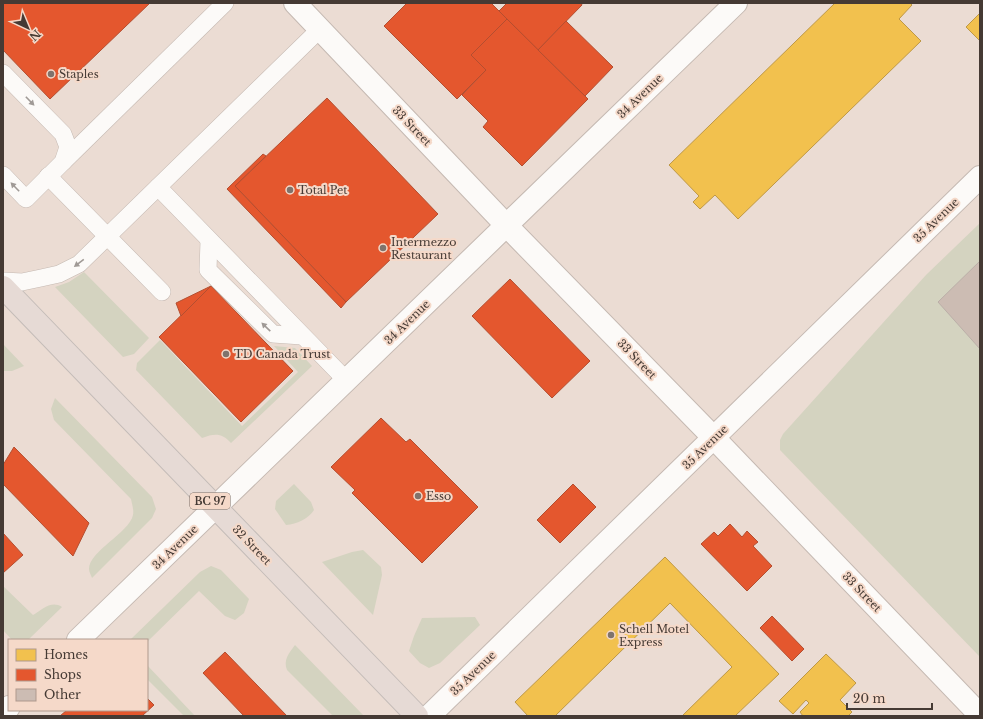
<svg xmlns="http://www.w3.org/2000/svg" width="983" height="719" viewBox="0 0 983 719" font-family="'Libre Baskerville',serif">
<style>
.green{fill:#d4d3c0}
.homes{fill:#f2c14e;stroke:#be9846}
.shops{fill:#e4572e;stroke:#b44e30}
.building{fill:#ccbcb3;stroke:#bbafa8}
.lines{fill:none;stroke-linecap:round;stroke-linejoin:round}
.service-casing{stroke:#c5b9b2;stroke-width:18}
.minor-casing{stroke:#c5b9b2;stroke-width:24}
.trunk-casing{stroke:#c4bcb8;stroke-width:24}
.service{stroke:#fcfaf8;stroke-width:17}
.minor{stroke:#fcfaf8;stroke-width:22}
.trunk{stroke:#e6dad5;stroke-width:22}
.oneway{fill:#a09a96}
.poi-dot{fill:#7f736c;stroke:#f5d9c9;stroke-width:1.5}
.labels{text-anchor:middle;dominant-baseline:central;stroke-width:4;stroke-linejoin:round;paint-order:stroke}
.shield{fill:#f5d9c9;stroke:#7a6a61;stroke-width:1}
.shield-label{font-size:10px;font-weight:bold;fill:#453a34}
.poi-label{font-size:11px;fill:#453a34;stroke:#f5d9c9;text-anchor:start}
.street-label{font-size:11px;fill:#453a34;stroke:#f5d9c9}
</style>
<rect width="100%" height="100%" fill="#ebdcd3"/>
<g class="green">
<polygon points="980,223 980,657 780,450 780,440 783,434 926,275"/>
<polygon points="84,272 149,338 134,354 123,357 55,287 69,282"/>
<path d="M160 340 242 426 298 372 274 346 295 348 312 366 231 443C222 433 215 433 202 438L136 370 137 363Z"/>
<polygon points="3,344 24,366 12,371 3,371"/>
<path d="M55 398 152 497 156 509 152 518 92 578C91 575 89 572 89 569 89 551 129 533 133 515 134 510 132 504 131 499L54 420 51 409Z"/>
<path d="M294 484 311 502 314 510C308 519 297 524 286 525L275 509 276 501Z"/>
<polygon points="363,550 381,567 382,575 373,615 322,562 352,552"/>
<polygon points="211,566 221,570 249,599 244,613 235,620 225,616 199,591 147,642 147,640 130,640 200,572"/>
<path d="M3 586 33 615C42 610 51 600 62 607L28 640H12L3 630Z"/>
<polygon points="475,617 480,625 440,663 429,668 420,663 409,651 414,636 422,618"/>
<path d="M295 645 364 716H333L287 670C283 660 289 653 295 645Z"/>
<polygon points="147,665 195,716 184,716 147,679"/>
</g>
<g class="homes">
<polygon points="835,3 910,3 912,5 899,19 921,41 738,219 715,195 700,209 693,202 699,196 669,165"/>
<polygon points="980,13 980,41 966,27"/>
<polygon points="665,557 779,674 735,716 682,716 732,667 670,603 555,716 528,716 515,702"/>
<polygon points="826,654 856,683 840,700 852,712 848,716 803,716 800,712 809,703 806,700 793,714 779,701"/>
</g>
<g class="shops">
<polygon points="3,3 150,3 50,99 3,50"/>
<polygon points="407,3 491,3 507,19 471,55 486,70 457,99 384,26"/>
<polygon points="507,3 581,3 582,5 538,50 499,11"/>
<polygon points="507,19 588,99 522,166 483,127 488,121 462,95 486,70 471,55"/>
<polygon points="566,21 613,67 585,96 538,50"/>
<polygon points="327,98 438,214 346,302 235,186"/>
<polygon points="263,154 266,156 235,186 346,302 341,308 227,189"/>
<polygon points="510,279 590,361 552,398 472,316"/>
<polygon points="211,286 293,371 241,422 159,337"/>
<polygon points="211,286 181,316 176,303"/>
<polygon points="381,418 406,442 410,439 478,507 422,563 352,493 355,490 331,467"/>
<polygon points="14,447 89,523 73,556 3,484 3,465"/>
<polygon points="573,484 596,507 560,543 537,520"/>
<polygon points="730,524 742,537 747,531 758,542 753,546 772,566 747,591 701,544 714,532 718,536"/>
<polygon points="3,533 23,555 3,573"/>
<polygon points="772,616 804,649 792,661 760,628"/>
<polygon points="225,652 287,716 244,716 203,673"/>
<polygon points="147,698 154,705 142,716 60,716 67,710 147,710"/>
</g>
<polygon class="building" points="980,261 980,349 938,302"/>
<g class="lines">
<g class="service-casing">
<g id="service">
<polyline points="3,73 63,134 68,147 63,162 26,199 3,175"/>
<polyline points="63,162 225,3"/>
<polyline points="48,176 162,292"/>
<polyline points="158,187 347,381"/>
<polyline points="209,241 208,270 273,334 302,336"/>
<polyline points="3,281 22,282 41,278 59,274 79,264 320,29"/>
</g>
</g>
<g class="minor-casing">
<g id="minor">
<polyline points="295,3 507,226 714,438 980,715"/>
<polyline points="78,640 736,3"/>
<polyline points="3,714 9,707"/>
<polyline points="429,716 980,177"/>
</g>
</g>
<g class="trunk-casing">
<polyline id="trunk" points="3,287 417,716"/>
</g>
<use href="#service" class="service"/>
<use href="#minor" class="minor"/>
<use href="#trunk" class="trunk"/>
</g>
<defs><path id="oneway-solid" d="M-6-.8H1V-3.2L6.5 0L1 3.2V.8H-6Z"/></defs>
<g class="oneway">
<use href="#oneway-solid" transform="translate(30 101) rotate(46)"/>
<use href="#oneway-solid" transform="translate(15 187) rotate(-134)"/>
<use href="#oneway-solid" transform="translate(79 263) rotate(143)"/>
<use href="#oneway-solid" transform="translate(266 327) rotate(-136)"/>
</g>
<g class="poi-dot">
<circle cx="51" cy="74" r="4"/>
<circle cx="290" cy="190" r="4"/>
<circle cx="383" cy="248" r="4"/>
<circle cx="226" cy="354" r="4"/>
<circle cx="418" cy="496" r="4"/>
<circle cx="611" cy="635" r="4"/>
</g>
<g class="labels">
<rect class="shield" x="190" y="493" width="40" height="16" rx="3"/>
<g class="shield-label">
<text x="210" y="501">BC 97</text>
</g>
<g class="poi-label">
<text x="59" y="74">Staples</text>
<text x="298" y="190">Total Pet</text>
<text x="391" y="242">Intermezzo<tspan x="391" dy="13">Restaurant</tspan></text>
<text x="234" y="354">TD Canada Trust</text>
<text x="426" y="496">Esso</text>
<text x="619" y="629">Schell Motel<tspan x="619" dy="13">Express</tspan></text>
</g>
<g class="street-label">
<text transform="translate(640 96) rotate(-44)">34 Avenue</text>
<text transform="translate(412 126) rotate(46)">33 Street</text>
<text transform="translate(936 220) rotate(-44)">35 Avenue</text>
<text transform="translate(407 322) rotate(-44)">34 Avenue</text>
<text transform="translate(637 359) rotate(46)">33 Street</text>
<text transform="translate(705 447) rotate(-44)">35 Avenue</text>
<text transform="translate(252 545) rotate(46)">32 Street</text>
<text transform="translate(175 547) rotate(-44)">34 Avenue</text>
<text transform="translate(862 592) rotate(46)">33 Street</text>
<text transform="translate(473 673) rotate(-44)">35 Avenue</text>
</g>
</g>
<rect width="983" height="719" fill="none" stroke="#453a34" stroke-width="8"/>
<rect x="8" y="639" width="140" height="72" fill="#f5d9c9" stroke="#af998d"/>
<rect x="16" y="649" width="20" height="12" fill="#f2c14e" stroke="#af998d"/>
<text x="44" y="659" font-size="12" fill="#453a34">Homes</text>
<rect x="16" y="669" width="20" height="12" fill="#e4572e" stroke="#af998d"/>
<text x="44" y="679" font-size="12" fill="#453a34">Shops</text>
<rect x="16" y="689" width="20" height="12" fill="#ccbcb3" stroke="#af998d"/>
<text x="44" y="699" font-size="12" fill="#453a34">Other</text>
<g transform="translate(28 28) rotate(136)" stroke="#f5d9c9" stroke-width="3" paint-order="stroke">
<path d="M0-3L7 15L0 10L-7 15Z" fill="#453a34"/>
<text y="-6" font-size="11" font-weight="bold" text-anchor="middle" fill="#453a34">N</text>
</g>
<path d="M847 703v6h85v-6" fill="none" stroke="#453a34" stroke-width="2"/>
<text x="853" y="703" font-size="12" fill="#453a34" stroke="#f5d9c9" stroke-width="3" paint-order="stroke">20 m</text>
</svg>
